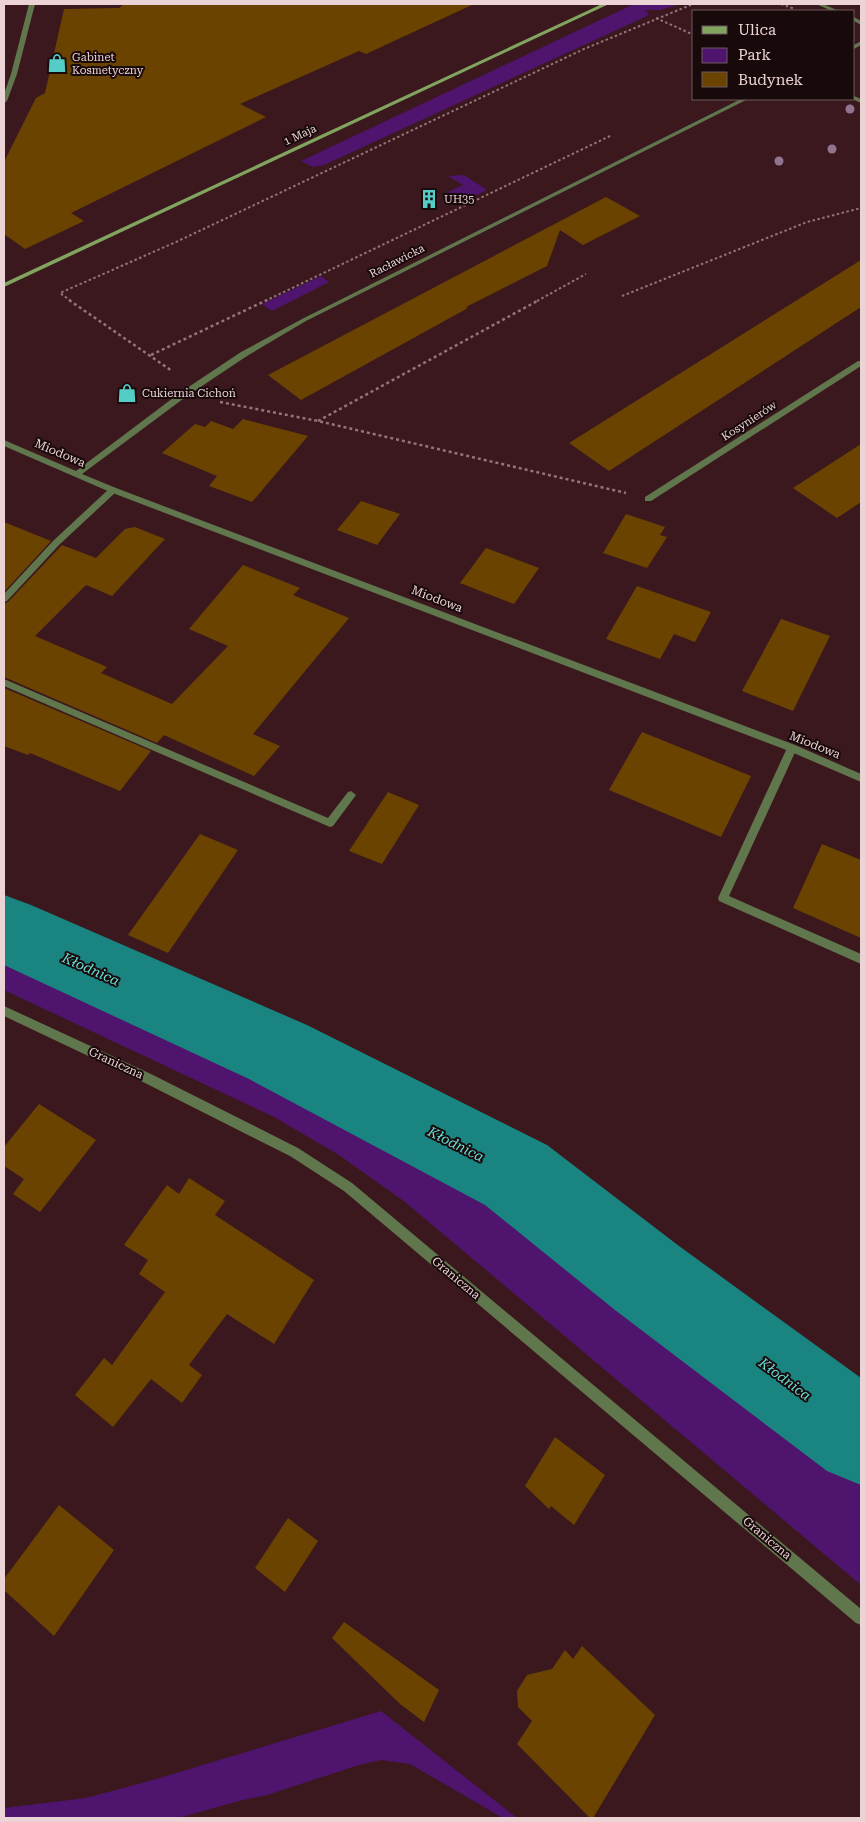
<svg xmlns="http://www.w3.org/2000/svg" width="865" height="1822" viewBox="0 0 865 1822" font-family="'Roboto Serif',serif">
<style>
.green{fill:#4f146e}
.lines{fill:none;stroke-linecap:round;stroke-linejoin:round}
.river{fill:#1a8580;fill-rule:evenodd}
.building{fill:#6b4301}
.path-far1{stroke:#937579;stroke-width:2;stroke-dasharray:2.5 2.5;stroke-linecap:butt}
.path{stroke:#937579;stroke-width:2.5;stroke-dasharray:3 3;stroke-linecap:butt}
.lane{fill:#60764c;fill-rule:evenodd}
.street{fill:#60764c;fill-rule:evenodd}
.secondary{fill:#81a45f;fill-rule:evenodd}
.tree{fill:#927491}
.labels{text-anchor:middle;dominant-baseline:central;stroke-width:4;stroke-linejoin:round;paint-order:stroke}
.far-poi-label{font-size:11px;fill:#ecd3d6;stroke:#18090b;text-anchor:start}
.far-street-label{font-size:11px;fill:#ecd3d6;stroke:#18090b}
.street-label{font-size:12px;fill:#ecd3d6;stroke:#18090b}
.water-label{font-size:14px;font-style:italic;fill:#67dfd8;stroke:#18090b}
</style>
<rect width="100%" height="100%" fill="#3b181e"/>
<g class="green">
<polygon points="634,4 680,4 661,10 645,10 649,14 647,16 324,165 313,167 301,161"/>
<polygon points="464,175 487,190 463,202 448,192 463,185 448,176"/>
<polygon points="321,276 329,282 272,311 262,304"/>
<polygon points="4,936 274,1059 510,1181 861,1448 861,1585 405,1202 339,1155 274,1117 4,990"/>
<polygon points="381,1711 517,1818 503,1818 410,1764 381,1760 359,1765 267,1795 239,1801 178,1818 4,1818 4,1808 86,1798 160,1778"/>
</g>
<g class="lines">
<polygon class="river" points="4,895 31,905 307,1025 547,1145 679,1246 861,1378 861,1485 827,1471 615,1310 485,1205 249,1079 4,965"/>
</g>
<g class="building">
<polygon points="124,4 474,4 366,54 359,51 240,104 266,117 71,213 84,221 25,249 4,234 4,162 36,98 45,93 64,9 119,8"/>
<polygon points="606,197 640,216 583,245 560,230 547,266 466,307 468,308 301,400 268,375"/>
<polygon points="861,260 861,307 609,471 569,443"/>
<polygon points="243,419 308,436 252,502 209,486 217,476 162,453 195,424 205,427 211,421 233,429"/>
<polygon points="861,444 861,502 837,518 793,488"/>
<polygon points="361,501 400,514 377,545 337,530"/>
<polygon points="626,514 665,527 660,535 667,537 647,568 603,553"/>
<polygon points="4,522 51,541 4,592"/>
<polygon points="135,527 165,539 112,596 86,585 35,636 107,667 101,673 172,704 228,646 189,629 243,565 300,588 293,595 349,618 253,734 280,746 254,776 164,735 157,743 4,677 4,604 8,602 62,545 96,558 125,529"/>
<polygon points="486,548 539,568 514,604 460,583"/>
<polygon points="637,586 711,612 695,642 674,634 660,659 606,639"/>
<polygon points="781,619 830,636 793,711 742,691"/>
<polygon points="4,688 151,751 120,791 30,753 28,755 4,746"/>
<polygon points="642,732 751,776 721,837 609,790"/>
<polygon points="388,792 419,805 382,864 349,851"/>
<polygon points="200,834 238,850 168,953 128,935"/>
<polygon points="822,844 861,860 861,938 793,908"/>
<polygon points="39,1104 96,1140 40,1212 13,1194 24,1179 4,1166 4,1147"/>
<polygon points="189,1178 225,1201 215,1215 314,1280 274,1344 227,1314 189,1365 202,1375 182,1403 151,1379 113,1427 75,1395 104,1358 112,1365 165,1292 139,1274 148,1260 124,1245 167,1185 179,1194"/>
<polygon points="555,1437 605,1475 574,1525 551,1506 549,1509 525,1486"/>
<polygon points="59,1505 114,1550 54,1636 4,1590 4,1579"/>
<polygon points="288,1518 318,1541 285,1592 255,1568"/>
<polygon points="344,1622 439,1690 424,1722 400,1704 332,1638"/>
<polygon points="582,1646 655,1715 593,1818 590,1818 517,1744 532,1721 518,1707 517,1691 527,1675 552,1669 565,1650 573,1659"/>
</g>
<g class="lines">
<g class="path-far1">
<polyline points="781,4 795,9"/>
<polyline points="656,18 694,35"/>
<polyline points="622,296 807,222 861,208"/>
<polyline points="71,301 60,293 176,242 584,49 693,4"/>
<polyline points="265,301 610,136"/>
<polyline points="537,301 586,274"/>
</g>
<g class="path">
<polyline points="69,300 172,371"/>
<polyline points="151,355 267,300"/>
<polyline points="220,402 318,421 626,493"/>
<polyline points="318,421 539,300"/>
</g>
<g class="lane">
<polygon points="858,361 861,361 861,366 651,501 645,501 645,497"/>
<polygon points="113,487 117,490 116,492 59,545 7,601 4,602 4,594 53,541 110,488"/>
<polygon points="4,679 328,818 348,792 351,791 356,795 333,826 330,827 4,686"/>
<polygon points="792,744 797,748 729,896 861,954 861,964 719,901 718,898 787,748"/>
</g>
<g class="street">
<polygon points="29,4 35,4 17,74 7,101 4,103 4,94 11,74"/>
<polygon points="816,4 823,4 839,11 832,11"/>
<polygon points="854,17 861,21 861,25 854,21"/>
<polygon points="861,41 861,45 854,49 854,45"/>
<polygon points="854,96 861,99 861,103 852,99"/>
<polygon points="741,99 748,99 306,321 247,356 187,396 82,474 116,488 795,745 861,774 861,782 789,751 110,492 4,446 4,440 76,471 181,392 241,352 302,319"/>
<polygon points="4,1006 151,1074 298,1148 352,1183 861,1609 861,1625 856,1623 344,1191 290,1156 143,1082 4,1016"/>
</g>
<polygon class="secondary" points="602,4 609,4 4,287 4,283"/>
</g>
<g class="tree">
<circle cx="850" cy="109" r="4.5"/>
<circle cx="832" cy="149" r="4.5"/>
<circle cx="779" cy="161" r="4.5"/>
</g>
<defs>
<g id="shop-bare" transform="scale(1.5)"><path d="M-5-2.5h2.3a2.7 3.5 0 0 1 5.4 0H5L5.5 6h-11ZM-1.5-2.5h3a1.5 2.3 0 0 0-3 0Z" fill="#54cdc7" stroke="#18090b" stroke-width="2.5" paint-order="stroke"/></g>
<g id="building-bare" transform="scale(1.5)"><path d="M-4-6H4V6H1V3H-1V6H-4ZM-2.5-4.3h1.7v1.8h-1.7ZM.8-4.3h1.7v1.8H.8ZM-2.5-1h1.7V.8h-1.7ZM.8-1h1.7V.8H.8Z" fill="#54cdc7" stroke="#18090b" stroke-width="2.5" paint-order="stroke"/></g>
</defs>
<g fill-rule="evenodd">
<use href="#shop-bare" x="57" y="63"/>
<use href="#building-bare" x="429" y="199"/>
<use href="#shop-bare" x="127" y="393"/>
</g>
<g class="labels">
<g class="far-poi-label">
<text x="72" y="57">Gabinet<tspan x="72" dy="13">Kosmetyczny</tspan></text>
<text x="444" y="199">UH35</text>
<text x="142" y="393">Cukiernia Cichoń</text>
</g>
<g class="far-street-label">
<text transform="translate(300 135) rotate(-25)">1 Maja</text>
<text transform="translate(397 261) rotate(-27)">Racławicka</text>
<text transform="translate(749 421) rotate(-33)">Kosynierów</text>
</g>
<g class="street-label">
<text transform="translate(60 453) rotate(23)">Miodowa</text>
<text transform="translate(437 599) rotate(21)">Miodowa</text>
<text transform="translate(815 745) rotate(22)">Miodowa</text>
<text transform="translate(116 1063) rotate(25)">Graniczna</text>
<text transform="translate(456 1278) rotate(40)">Graniczna</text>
<text transform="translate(767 1538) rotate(40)">Graniczna</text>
</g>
<g class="water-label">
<text transform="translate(91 969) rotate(24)">Kłodnica</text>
<text transform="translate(456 1144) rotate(27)">Kłodnica</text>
<text transform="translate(785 1379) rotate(37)">Kłodnica</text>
</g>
</g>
<rect width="865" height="1822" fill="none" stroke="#ecd3d6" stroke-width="10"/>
<rect x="692" y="10" width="162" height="90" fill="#18090b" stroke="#6d5a5c"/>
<rect x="702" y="26" width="25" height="8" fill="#81a45f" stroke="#6d5a5c"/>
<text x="738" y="35" font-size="15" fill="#ecd3d6">Ulica</text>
<rect x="702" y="48" width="25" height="15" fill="#4f146e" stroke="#6d5a5c"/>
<text x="738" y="60" font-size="15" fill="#ecd3d6">Park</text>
<rect x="702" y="72" width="25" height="15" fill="#6b4301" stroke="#6d5a5c"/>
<text x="738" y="85" font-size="15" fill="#ecd3d6">Budynek</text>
</svg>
